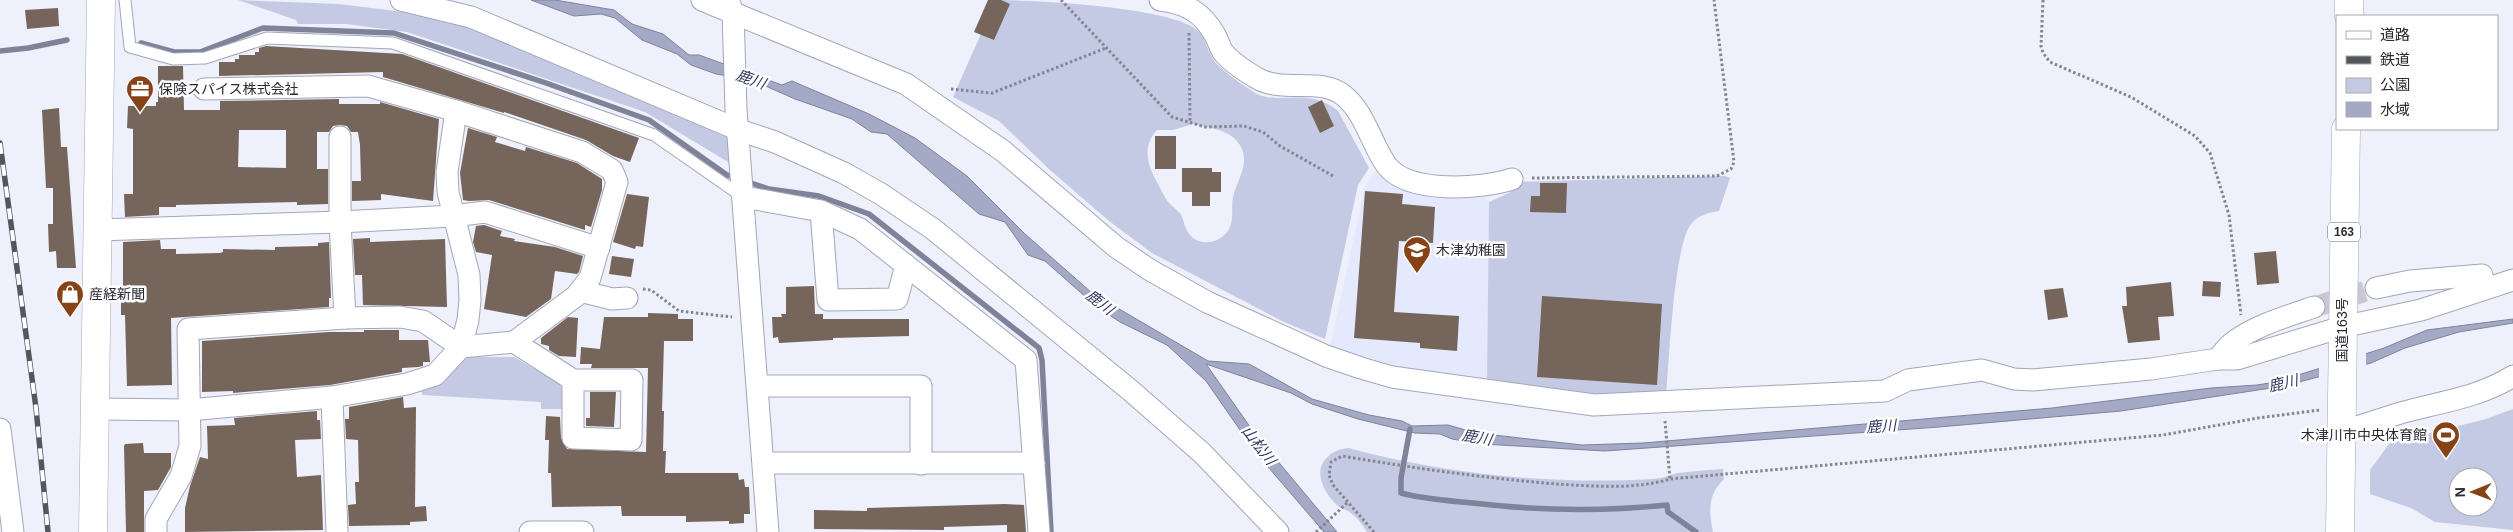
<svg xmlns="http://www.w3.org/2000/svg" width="2513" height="532" viewBox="0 0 2513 532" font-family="Helvetica,'Noto Sans JP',sans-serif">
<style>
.built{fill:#e5e9fe}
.green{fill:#c4c9e4;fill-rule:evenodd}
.water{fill:#a4a9c5;stroke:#7f8399}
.pier{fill:#eef0fc}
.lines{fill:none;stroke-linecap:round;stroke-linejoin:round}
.stream{stroke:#7f8399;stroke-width:5.5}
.building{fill:#76655b;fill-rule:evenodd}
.minor-tunnel{stroke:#c7c8d4;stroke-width:21;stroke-dasharray:21 11;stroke-linecap:butt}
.service-casing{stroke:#a3a6b8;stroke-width:13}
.minor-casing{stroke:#a3a6b8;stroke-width:23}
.tertiary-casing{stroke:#a3a6b8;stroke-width:29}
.trunk-casing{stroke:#a3a6b8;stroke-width:29}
.path{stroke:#83858f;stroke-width:3;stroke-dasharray:2.5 2.5;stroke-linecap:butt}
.service{stroke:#fff;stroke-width:11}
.minor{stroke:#fff;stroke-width:21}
.tertiary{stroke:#fff;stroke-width:28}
.trunk{stroke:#fff;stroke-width:28}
.rail-casing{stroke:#54565f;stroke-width:5.5}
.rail{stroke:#fefefe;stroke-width:4;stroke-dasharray:11;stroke-linecap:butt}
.labels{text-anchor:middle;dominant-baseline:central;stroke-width:5;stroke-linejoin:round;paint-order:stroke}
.shield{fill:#fefefe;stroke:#696a6f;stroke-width:1}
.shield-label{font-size:12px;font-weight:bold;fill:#292a32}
.poi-label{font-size:14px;fill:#292a32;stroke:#fefefe;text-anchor:start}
.street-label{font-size:14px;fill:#292a32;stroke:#fefefe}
.water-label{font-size:15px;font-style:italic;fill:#32365f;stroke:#fefefe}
</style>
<rect width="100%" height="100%" fill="#eef0fc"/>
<polygon class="built" points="1377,169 1404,190 1435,197 1485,198 1489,202 1487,384 1394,365 1330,347 1365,186"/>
<g class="green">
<polygon points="238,0 339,4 427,15 475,29 725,132 730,138 733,165 645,112 407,32 346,24 298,24 296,20"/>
<path d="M996 0C1035 0 1171 7 1197 30 1206 37 1208 54 1216 63 1225 73 1243 85 1255 93 1278 106 1309 86 1338 111L1369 168 1358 185 1325 339 1284 322 1152 253 1109 221 1050 170 999 121 953 97ZM1193 124C1209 128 1230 129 1240 145 1251 163 1237 180 1233 197 1231 207 1234 217 1230 227 1223 243 1200 248 1189 234 1184 227 1184 219 1180 213 1177 210 1174 208 1171 205 1165 199 1161 190 1157 182 1147 165 1142 146 1157 130H1173Z"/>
<path d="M1725 176 1730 178 1719 211C1708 213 1698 215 1691 224 1674 245 1669 362 1666 396L1611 397 1487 384 1489 202 1511 192 1512 182Z"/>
<polygon points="469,357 514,357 557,382 564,390 565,409 541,409 541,402 422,395 422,389 457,363"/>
<path d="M2513 409V530L2435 522 2411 508 2370 494V470L2390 443 2486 419ZM2458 477H2488V507H2458Z"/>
<path d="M1348 448C1444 474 1552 485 1652 479 1661 479 1669 475 1678 473 1693 471 1708 470 1723 469L1724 479C1707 496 1709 511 1713 532H1367C1363 526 1358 518 1352 514 1348 510 1342 509 1338 506 1326 496 1314 475 1324 461 1331 452 1337 450 1348 448Z"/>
</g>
<polygon class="water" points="531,0 555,0 614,10 632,24 663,34 689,55 699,55 782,85 792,81 869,114 915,138 967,176 1025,234 1092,293 1208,361 1249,364 1312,399 1369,415 1402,421 1412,426 1448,425 1476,433 1582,445 1643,443 2052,408 2211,388 2257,385 2276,382 2384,348 2427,330 2513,319 2513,323 2459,332 2405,348 2371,363 2284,386 2121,411 1939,427 1605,451 1482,444 1452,439 1440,434 1415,433 1358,419 1312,404 1291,393 1206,364 1255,434 1337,532 1324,532 1256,453 1206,381 1167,345 1120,322 1097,307 1045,261 1028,255 1005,222 979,214 887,134 871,132 852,119 795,99 752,80 716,74 691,65 677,54 642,40 615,18 601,14 574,16"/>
<polygon class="pier" points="2366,351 2366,367 2319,379 2319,365"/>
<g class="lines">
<g class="stream">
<polyline points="141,43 174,52 200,52 263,28 394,33 546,83 649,120 727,175 734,177"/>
<polyline points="0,51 28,48 67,40"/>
<polyline points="751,183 769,189 819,196 869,214 1039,348 1042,360 1051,532"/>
<path d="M1410 429 1401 478V493C1424 499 1448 501 1473 503 1540 511 1600 512 1667 505L1668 512 1696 532"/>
</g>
</g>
<g class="building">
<polygon points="988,0 1001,0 1010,4 994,40 974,32"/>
<polygon points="58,8 59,26 27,29 25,10"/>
<polygon points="266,46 402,54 639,138 630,162 613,156 586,140 504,112 504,113 383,77 383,72 219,76 219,62 235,62 235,59 239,59 239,55 255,55 255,52 259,52 259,48"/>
<path d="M158 66H183L184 110H220V101L339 99V104H380V102L439 119 433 201 381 194V200L352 201V181H361L360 145 358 132H351L347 126 340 125 333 126 329 132H317V169H328V204L297 205V202L176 205V207H159V215L125 217 124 194H133V129L127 128 128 106H156V102H158ZM239 130H286V168L238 167Z"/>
<polygon points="1322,100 1334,126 1320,133 1308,107"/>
<polygon points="59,108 61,147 67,147 76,268 57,268 56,251 49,252 48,224 53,224 53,188 46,188 42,110"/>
<polygon points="468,128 497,137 495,142 525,151 526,147 577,163 602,179 602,190 591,227 585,225 585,230 489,200 469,201 463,200 460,173"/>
<rect x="1155" y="136" width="21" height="33"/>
<polygon points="1182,168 1212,168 1212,172 1221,172 1221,192 1210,192 1210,206 1192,206 1192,192 1182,192"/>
<polygon points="1540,183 1567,183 1566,213 1530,212 1531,196 1540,196"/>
<polygon points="1365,191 1403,194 1402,204 1435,207 1433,243 1399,241 1394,312 1459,316 1457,351 1420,348 1420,343 1354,338"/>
<polygon points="627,194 649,197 643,247 636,246 635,249 613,242"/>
<polygon points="484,225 502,231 500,236 515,239 514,241 555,247 583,256 579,272 577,274 555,271 551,299 526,317 484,309 492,255 476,252 473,242 476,226"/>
<polygon points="370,238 370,242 445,239 447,307 363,305 362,275 355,275 353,239"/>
<polygon points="160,240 161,249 176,249 176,254 220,253 223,252 223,249 275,250 275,247 318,246 318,243 329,242 331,298 329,298 329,307 171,318 172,385 127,386 125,315 121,315 121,297 123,297 123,242"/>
<polygon points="2276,251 2279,283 2257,285 2254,253"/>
<polygon points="612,256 634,259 631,277 609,274"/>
<polygon points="2203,281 2221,282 2220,297 2202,296"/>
<polygon points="2171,282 2174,316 2158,317 2160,340 2128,343 2122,306 2127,306 2126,287"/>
<polygon points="814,286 815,314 823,314 823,319 909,319 909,336 833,338 833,340 779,343 778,337 773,338 772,317 782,317 781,314 786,314 786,287"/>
<polygon points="2063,288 2068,317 2048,320 2044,290"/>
<polygon points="1542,296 1662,304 1657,385 1537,377"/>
<polygon points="648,313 678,314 678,319 693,319 693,341 664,341 662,411 664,411 663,451 666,451 665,473 738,473 739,480 744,479 745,487 749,487 750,514 744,514 744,523 729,524 729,521 686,522 686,516 622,516 621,506 552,507 551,473 548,473 549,440 545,440 546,416 560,417 561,438 567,449 646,452 648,368 591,368 592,364 580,364 581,347 600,349 604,317 648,317"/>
<polygon points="568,317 578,318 576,357 559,356 549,350 549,346 541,344 541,338"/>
<polygon points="364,330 399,330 399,340 428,340 430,362 423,362 423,366 418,367 402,368 402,372 330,385 233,393 233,391 202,392 202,341 329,332 364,332"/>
<polygon points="590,392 616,392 614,427 586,426 586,418 590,418"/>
<polygon points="403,397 404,408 416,407 415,507 426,506 427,521 410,522 410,525 349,526 348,505 356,504 355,482 359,482 358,440 346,439 345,419 349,419 349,407"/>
<polygon points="317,411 317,420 320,420 321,439 295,440 297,477 321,475 323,530 185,532 185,508 190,486 200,457 208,459 207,426 235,425 234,418"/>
<polygon points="143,443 144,453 171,453 171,467 158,490 144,491 144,532 126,532 124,446 125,444"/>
<polygon points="1005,504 1024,505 1026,532 1007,532 1007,525 944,527 944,530 814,529 814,510 867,511 867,508"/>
</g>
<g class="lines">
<polyline class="minor-tunnel" points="2314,307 2376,288"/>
<g class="service-casing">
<polyline id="service" points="125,0 130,47 173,59 205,58 267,38 393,43 654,135 743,197"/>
</g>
<g class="minor-casing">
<g id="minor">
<polyline points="401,0 471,17 739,130 775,142 844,173 881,194 933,229 1130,390 1202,453 1278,532"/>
<polyline points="702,0 906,84 1003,151 1116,247 1150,270 1207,302 1326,356 1361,368 1392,377 1594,405 1885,391 1908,380 1982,370 2014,379 2033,380 2151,369 2218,359 2237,359 2342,327 2421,310 2513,280"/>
<polyline points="728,0 733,12 736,110 768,532"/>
<path d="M1160 0C1186 3 1202 12 1215 35 1218 40 1219 46 1223 52 1230 61 1245 71 1255 77 1281 94 1321 77 1343 95 1365 112 1371 144 1387 166 1409 194 1482 189 1512 179"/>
<polyline points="204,89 368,86 456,111 582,152 612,170 617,182 590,278 576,296 514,342"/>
<polyline points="340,137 340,222 345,318"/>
<polyline points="744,197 821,211 860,229 1026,360 1039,532"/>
<polyline points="821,211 828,300 897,299 906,265"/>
<polyline points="98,230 340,222 453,216 485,212 599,248"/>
<polyline points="2376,288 2410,281 2482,275 2484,288"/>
<polyline points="580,291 612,299 627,298"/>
<path d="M2218 359C2222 354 2226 348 2231 344 2253 326 2288 316 2314 307"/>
<polyline points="758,386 921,386 921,464"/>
<polyline points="332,397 337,532"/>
<polyline points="95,409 189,410 332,397 407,384 435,375 461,347 468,320 470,300 469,275 448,192 447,172 456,111"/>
<polyline points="0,429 13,532"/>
<path d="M2341 432C2362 426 2383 418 2404 412 2441 402 2480 397 2513 376"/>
<polyline points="764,463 1034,463"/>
<polyline points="156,532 156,519 181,476 190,446 188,329 345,318 400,317 423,321 461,347 514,342 573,380 573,438 631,440 632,380 573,380"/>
<polyline points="530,532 583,532"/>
</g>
</g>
<g class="tertiary-casing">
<polyline id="tertiary" points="93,532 101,0"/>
</g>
<g class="trunk-casing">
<g id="trunk">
<polyline points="2349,16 2349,0"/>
<polyline points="2340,532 2346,129"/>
</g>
</g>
<g class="path">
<polyline points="1061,0 1172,117 1205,127 1244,126 1263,132 1280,146 1335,177"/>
<polyline points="2043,0 2041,46 2043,53 2050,62 2131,97 2195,136 2210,153 2229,215 2241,315"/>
<polyline points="1189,33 1190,122"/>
<polyline points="951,89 992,93 1106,48"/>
<polyline points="1532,178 1717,176 1731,169 1734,162 1714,0"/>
<polyline points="643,289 651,290 679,311 732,317"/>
<polyline points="1665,421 1670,479"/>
<polyline points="1316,532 1348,502"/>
<path d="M1374 532 1333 485 1329 475 1331 462 1342 456C1413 468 1484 478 1556 484 1593 486 1634 490 1670 479L2163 435 2258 418 2320 410"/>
</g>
<use href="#service" class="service"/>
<use href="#minor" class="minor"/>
<use href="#tertiary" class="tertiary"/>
<use href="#trunk" class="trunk"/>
<g class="rail-casing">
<polyline id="rail" points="0,143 36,408 48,532"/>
</g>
<use href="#rail" class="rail"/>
</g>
<defs>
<g id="office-pin" transform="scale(1.4375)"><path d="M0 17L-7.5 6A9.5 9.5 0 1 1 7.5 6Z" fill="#874318" stroke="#fefefe"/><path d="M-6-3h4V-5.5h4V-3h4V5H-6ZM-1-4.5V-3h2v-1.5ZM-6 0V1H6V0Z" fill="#fff"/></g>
<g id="school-pin" transform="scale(1.4375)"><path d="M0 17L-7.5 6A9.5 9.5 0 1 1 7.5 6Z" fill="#874318" stroke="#fefefe"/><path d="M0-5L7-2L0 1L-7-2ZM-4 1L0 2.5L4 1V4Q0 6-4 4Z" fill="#fff"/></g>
<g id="shop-pin" transform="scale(1.4375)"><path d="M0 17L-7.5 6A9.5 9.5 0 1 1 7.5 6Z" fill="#874318" stroke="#fefefe"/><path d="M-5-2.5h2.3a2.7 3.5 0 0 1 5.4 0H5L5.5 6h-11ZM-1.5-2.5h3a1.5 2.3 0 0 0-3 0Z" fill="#fff"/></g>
<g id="stadium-pin" transform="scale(1.4375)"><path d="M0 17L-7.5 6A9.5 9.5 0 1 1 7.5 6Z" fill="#874318" stroke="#fefefe"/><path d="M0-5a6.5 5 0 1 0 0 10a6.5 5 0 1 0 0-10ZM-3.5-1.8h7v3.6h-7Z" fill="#fff"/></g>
</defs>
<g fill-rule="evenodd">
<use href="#office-pin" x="140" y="89"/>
<use href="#school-pin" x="1417" y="250"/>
<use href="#shop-pin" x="70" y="294"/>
<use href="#stadium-pin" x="2446" y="435"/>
</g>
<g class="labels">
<rect class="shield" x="2328" y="222.5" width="32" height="19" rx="4"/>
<g class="shield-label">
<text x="2344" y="232">163</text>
</g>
<g class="poi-label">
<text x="159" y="89">保険スパイス株式会社</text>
<text x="1436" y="250">木津幼稚園</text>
<text x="89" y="294">産経新聞</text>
<text x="2427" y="435" text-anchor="end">木津川市中央体育館</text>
</g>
<g class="street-label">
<text transform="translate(2342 330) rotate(-90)">国道163号</text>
</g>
<g class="water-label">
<text transform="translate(751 79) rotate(19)">鹿川</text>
<text transform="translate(1100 302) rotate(37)">鹿川</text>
<text transform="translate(2283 383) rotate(-13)">鹿川</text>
<text transform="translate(1881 426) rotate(-4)">鹿川</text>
<text transform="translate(1477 437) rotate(10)">鹿川</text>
<text transform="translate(1259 445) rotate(52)">山松川</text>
</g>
</g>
<rect x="2336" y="15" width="162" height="115" fill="#fefefe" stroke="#a9a9ac"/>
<rect x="2346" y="31" width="25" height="8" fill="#ffffff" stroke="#a9a9ac"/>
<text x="2380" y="40" font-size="15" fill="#292a32">道路</text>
<rect x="2346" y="56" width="25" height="8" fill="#54565f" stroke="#a9a9ac"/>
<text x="2380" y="65" font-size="15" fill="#292a32">鉄道</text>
<rect x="2346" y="78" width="25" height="15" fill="#c4c9e4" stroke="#a9a9ac"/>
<text x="2380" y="90" font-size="15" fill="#292a32">公園</text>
<rect x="2346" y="102" width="25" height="15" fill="#a4a9c5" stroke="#a9a9ac"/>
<text x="2380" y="115" font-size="15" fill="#292a32">水域</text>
<g transform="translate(2473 492) rotate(269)"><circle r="24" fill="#fefefe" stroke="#a9a9ac"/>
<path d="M0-4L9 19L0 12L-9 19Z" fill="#874318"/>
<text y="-8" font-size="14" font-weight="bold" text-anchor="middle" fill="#292a32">N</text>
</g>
</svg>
